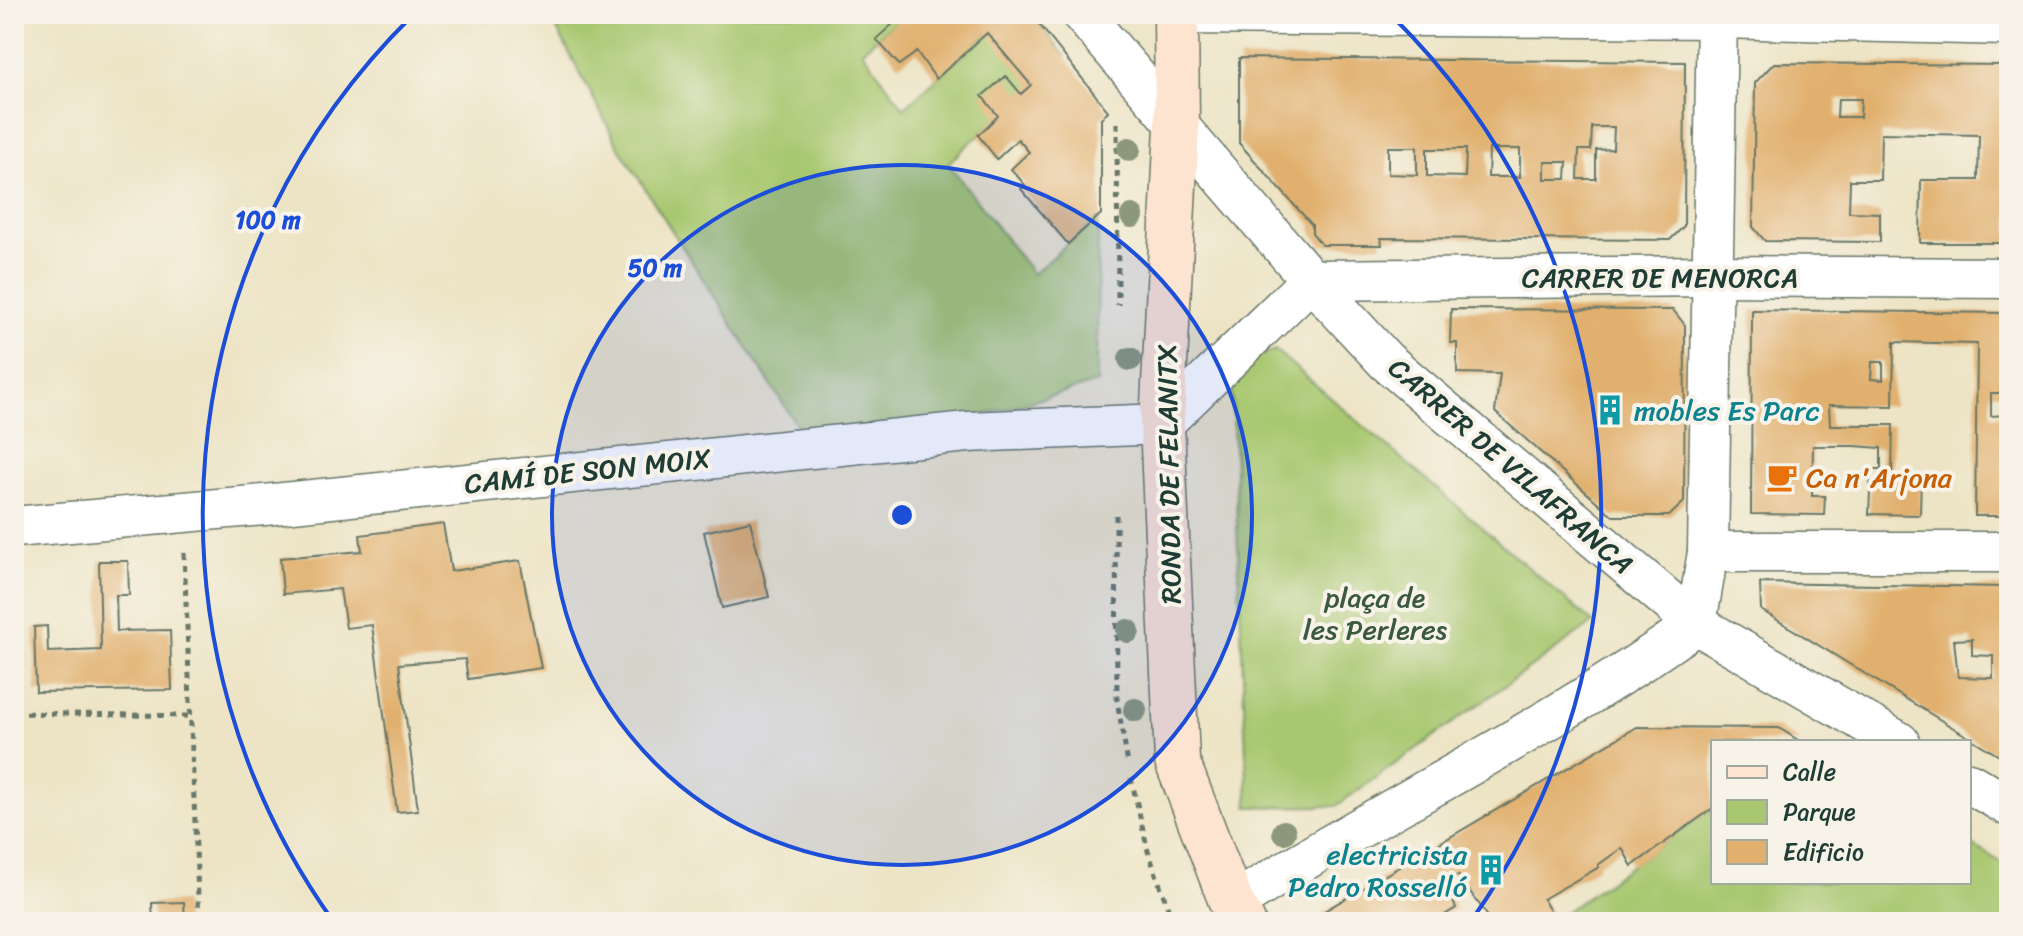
<svg xmlns="http://www.w3.org/2000/svg" width="2023" height="936" viewBox="0 0 2023 936" font-family="Sriracha,sans-serif">
<style>
.green{fill:#a8c76f;stroke:#648252;stroke-width:2}
.building{fill:#e1b06e;fill-rule:evenodd}
.lines{fill:none;stroke-linecap:round;stroke-linejoin:round}
.minor-casing{stroke:#677767;stroke-width:43}
.secondary-casing{stroke:#677767;stroke-width:47}
.path{stroke:#677767;stroke-width:5;stroke-dasharray:6 6;stroke-linecap:butt}
.minor{stroke:#fff;stroke-width:40}
.secondary{stroke:#fde4d0;stroke-width:44}
.tree{fill:#8b987c}
.ring{fill:none;stroke:#1d4ed8;stroke-width:4}
.labels{text-anchor:middle;dominant-baseline:central;stroke-width:8;stroke-linejoin:round;paint-order:stroke}
.street-label{font-size:28px;fill:#1f3d34;stroke:#f7f3e8}
.culture-label{font-size:28px;fill:#0d838f;stroke:#f7f3e8;text-anchor:start}
.food-label{font-size:28px;fill:#c56008;stroke:#f7f3e8;text-anchor:start}
.park-label{font-size:28px;fill:#3a5940;stroke:#f7f3e8}
.centre{fill:#1d4ed8;stroke:#f7f3e8;stroke-width:4}
.ring-label{font-size:24px;text-anchor:middle;font-weight:bold;fill:#1d4ed8;stroke:#f7f3e8;stroke-width:8;stroke-linejoin:round;paint-order:stroke}
</style>
<rect width="100%" height="100%" fill="#f7f3e8"/>
<filter id="ink" filterUnits="userSpaceOnUse"><feTurbulence type="fractalNoise" baseFrequency=".0125" numOctaves="2"/><feDisplacementMap in="SourceGraphic" scale="16" xChannelSelector="R" yChannelSelector="G"/><feConvolveMatrix kernelMatrix="1 2 1 2 8 2 1 2 1" color-interpolation-filters="sRGB"/></filter>
<filter id="wash" filterUnits="userSpaceOnUse"><feTurbulence type="fractalNoise" baseFrequency=".006" numOctaves="4" result="noise"/><feDisplacementMap in="SourceGraphic" scale="32" xChannelSelector="R" yChannelSelector="G"/><feGaussianBlur stdDeviation="1.8" result="paint"/><feColorMatrix in="noise" values="0 0 0 0 0 0 0 0 0 0 0 0 0 0 0 0 0 1.4 0 .05"/><feComposite in="paint" operator="in"/></filter>
<g filter="url(#wash)">
<rect width="100%" height="100%" fill="#ede4c5"/>
<g class="green">
<polygon points="549,14 904,14 862,51 904,108 1008,14 1031,14 1065,56 948,163 1033,274 1098,217 1097,383 958,422 805,438 621,151"/>
<polygon points="1275,350 1593,623 1336,806 1248,807 1231,367"/>
<polygon points="1713,808 1713,882 1969,882 1969,843 2009,867 2009,922 1551,922"/>
</g>
<g id="blocks">
<g class="building">
<polygon points="904,14 1031,14 1108,111 1101,119 1101,214 1068,244 1021,189 1025,185 1011,169 1029,152 1018,139 997,159 978,135 998,116 982,96 1006,76 1021,94 1031,85 987,33 936,79 917,52 899,65 876,39"/>
<path d="M1239 58 1685 62 1684 226 1670 240 1381 238 1382 245H1322L1312 233V225L1239 143ZM1592 127H1614L1613 149 1596 150V179H1578L1579 150H1591ZM1388 147H1417V175L1388 174ZM1427 149H1466L1465 177 1427 176ZM1489 149H1520V177H1488ZM1545 162H1567L1566 179H1545Z"/>
<path d="M1774 63 2009 65V243H1920L1921 180H1978L1979 135 1881 133 1880 180H1850L1849 212 1880 213V242L1765 241 1753 227 1755 83ZM1838 99H1861L1860 117H1837Z"/>
<polygon points="1451,309 1673,310 1685,325 1684,502 1669,516 1613,516 1495,412 1500,374 1457,373 1457,343 1450,343"/>
<path d="M1752 310 2009 313V415H2005L2004 440 2009 441V516H1975L1977 344 1894 342 1893 406 1829 405 1830 425H1893L1892 476H1921L1920 515 1869 514 1871 469H1881V448L1854 446H1813L1812 496H1825L1824 515 1751 514ZM1872 362H1883V380L1871 379ZM1991 393H2004L2005 415 1991 416Z"/>
<polygon points="750,521 769,597 722,608 704,532"/>
<polygon points="443,524 451,571 520,561 541,668 468,679 465,659 399,664 418,810 397,812 372,625 346,628 340,589 283,594 280,558 362,551 360,535"/>
<polygon points="99,561 128,561 129,595 116,595 117,631 170,630 172,690 36,692 34,627 47,626 48,652 101,650"/>
<path d="M1760 583 2009 587V762L1761 610ZM1972 639V655L1993 656V678L1958 677 1954 640Z"/>
<polygon points="1637,727 1779,728 1801,742 1713,742 1713,808 1632,866 1622,848 1598,865 1599,867 1543,899 1555,919 1551,922 1492,922 1458,875 1445,883 1456,908 1433,922 1318,922 1321,913"/>
<polygon points="184,902 185,922 153,922 152,903"/>
</g>
</g>
</g>
<g filter="url(#ink)">
<use href="#blocks" fill-opacity="0" stroke="#677767" stroke-width="2"/>
<g class="lines">
<g class="minor-casing">
<g id="minor">
<polyline points="1082,14 1311,280 1386,361 1696,624 1899,742"/>
<polyline points="1176,14 1717,18 2009,25"/>
<polyline points="1311,280 1713,276 2009,278"/>
<polyline points="14,527 264,505 967,432 1162,424 1311,280"/>
<polyline points="1708,552 2009,552"/>
<polyline points="1969,783 2009,806"/>
<path d="M1232 904C1385 808 1549 729 1696 624L1708 552 1717 14"/>
</g>
</g>
<g class="secondary-casing">
<polyline id="secondary" points="1176,14 1177,126 1162,424 1177,761 1232,904 1243,922"/>
</g>
<g class="path">
<polyline points="1117,123 1118,305"/>
<polyline points="1116,515 1117,700 1128,764"/>
<polyline points="184,553 199,922"/>
<polyline points="14,713 189,716"/>
<polyline points="1131,778 1148,851 1173,922"/>
</g>
<use href="#minor" class="minor"/>
<use href="#secondary" class="secondary"/>
</g>
<g class="tree">
<circle cx="1129" cy="149" r="12"/>
<circle cx="1132" cy="216" r="12"/>
<circle cx="1130" cy="359" r="12"/>
<circle cx="1128" cy="631" r="12"/>
<circle cx="1135" cy="710" r="12"/>
<circle cx="1284" cy="832" r="12"/>
</g>
</g>
<circle cx="902" cy="515" r="350" fill="#1d4ed8" fill-opacity=".12"/>
<g class="ring">
<circle cx="902" cy="515" r="350"/>
<path d="M333 921A699 699 0 0 1 412 16M1392 16A699 699 0 0 1 1471 921"/>
</g>
<defs>
<g id="building-bare" transform="scale(2.4)"><path d="M-4-6H4V6H1V3H-1V6H-4ZM-2.5-4.3h1.7v1.8h-1.7ZM.8-4.3h1.7v1.8H.8ZM-2.5-1h1.7V.8h-1.7ZM.8-1h1.7V.8H.8Z" fill="#0f9aa8" stroke="#f7f3e8" stroke-width="2.5" paint-order="stroke"/></g>
<g id="cafe-bare" transform="scale(2.4)"><path d="M-5.5-4.5H6V0H3Q3 3.5 0 3.5H-2.5Q-5.5 3.5-5.5 0ZM3-3.2v2h1.7v-2ZM-6 4.5H4V6H-6Z" fill="#e8710a" stroke="#f7f3e8" stroke-width="2.5" paint-order="stroke"/></g>
</defs>
<g fill-rule="evenodd">
<use href="#building-bare" x="1610" y="410"/>
<use href="#cafe-bare" x="1782" y="477"/>
<use href="#building-bare" x="1491" y="870"/>
</g>
<g class="labels">
<g class="street-label">
<text x="1660" y="277">CARRER DE MENORCA</text>
<text transform="translate(1511 466) rotate(41)">CARRER DE VILAFRANCA</text>
<text transform="translate(588 471) rotate(-6)">CAMÍ DE SON MOIX</text>
<text transform="translate(1169 474) rotate(-91)">RONDA DE FELANITX</text>
</g>
<g class="culture-label">
<text x="1634" y="410">mobles Es Parc</text>
<text x="1467" y="854" text-anchor="end">electricista<tspan x="1467" dy="32">Pedro Rosselló</tspan></text>
</g>
<g class="food-label">
<text x="1806" y="477">Ca n'Arjona</text>
</g>
<g class="park-label">
<text x="1375" y="597">plaça de<tspan x="1375" dy="32">les Perleres</tspan></text>
</g>
</g>
<circle cx="902" cy="515" r="12" class="centre"/>
<g class="ring-label">
<text x="268" y="228">100 m</text>
<text x="655" y="276">50 m</text>
</g>
<rect width="2023" height="936" fill="none" stroke="#f7f3e8" stroke-width="48"/>
<rect x="1711" y="740" width="260" height="144" fill="#f7f3e8" stroke="#a1aaa0" stroke-width="2"/>
<rect x="1727" y="766" width="40" height="12" fill="#fde4d0" stroke="#a1aaa0" stroke-width="2"/>
<text x="1783" y="780" font-size="24" fill="#1f3d34">Calle</text>
<rect x="1727" y="800" width="40" height="24" fill="#a8c76f" stroke="#a1aaa0" stroke-width="2"/>
<text x="1783" y="820" font-size="24" fill="#1f3d34">Parque</text>
<rect x="1727" y="840" width="40" height="24" fill="#e1b06e" stroke="#a1aaa0" stroke-width="2"/>
<text x="1783" y="860" font-size="24" fill="#1f3d34">Edificio</text>
</svg>
